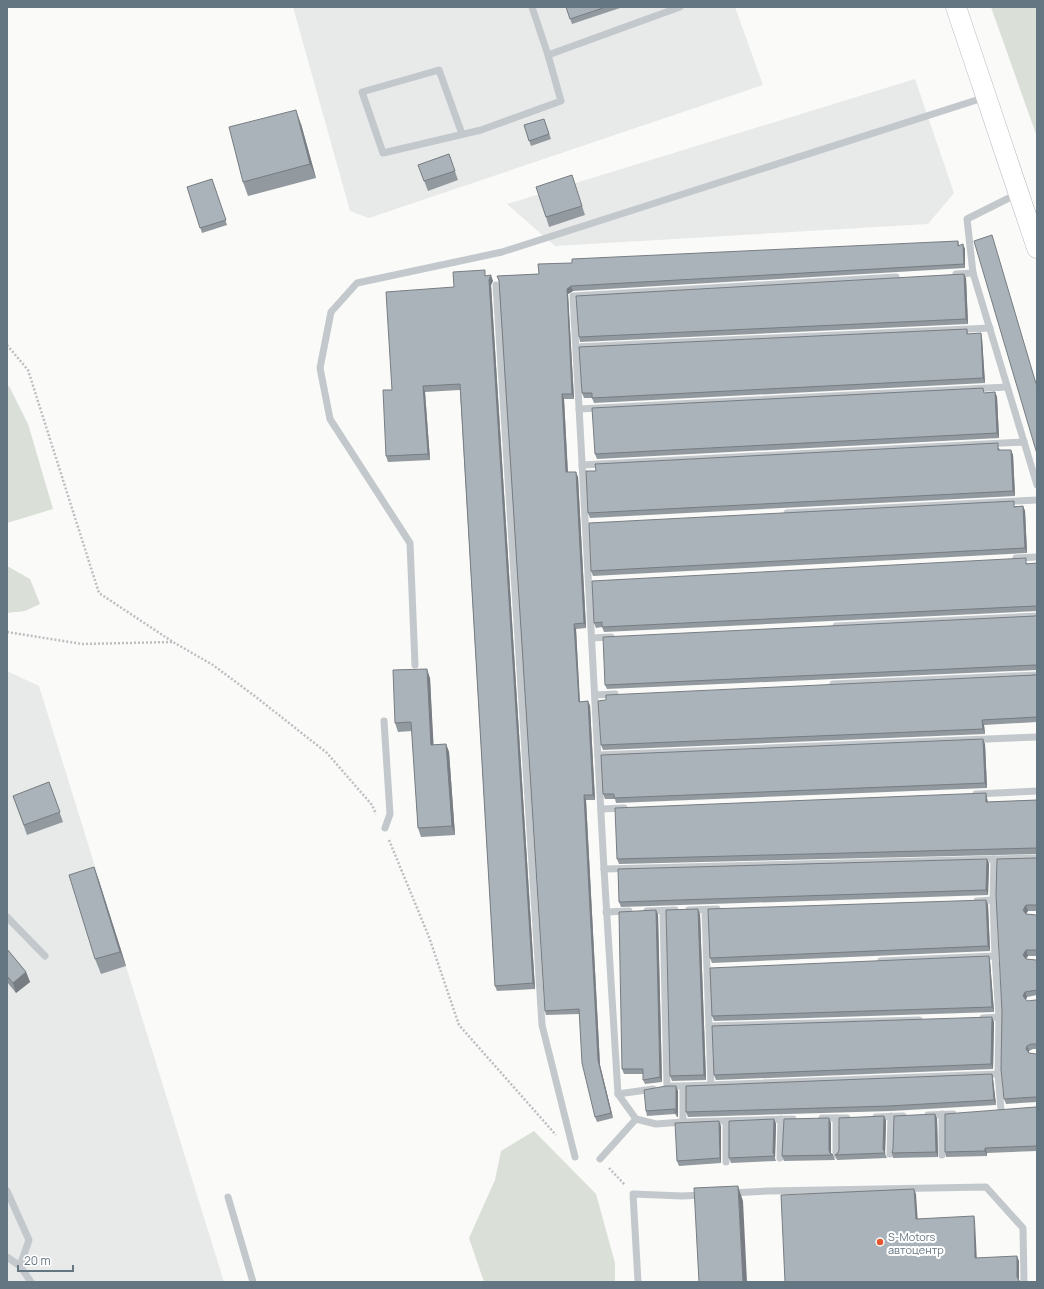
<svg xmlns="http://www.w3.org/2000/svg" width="1044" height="1289" viewBox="0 0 1044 1289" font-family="Manrope,sans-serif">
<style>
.built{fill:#e8e9e9}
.green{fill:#dadfd7}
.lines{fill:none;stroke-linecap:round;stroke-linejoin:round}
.secondary-casing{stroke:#b3babf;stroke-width:21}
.path{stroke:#bbbfc2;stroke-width:2.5;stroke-dasharray:2 2;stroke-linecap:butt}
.service{stroke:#c3c8cc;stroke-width:7}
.secondary{stroke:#fff;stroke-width:20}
.wall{fill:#929a9f}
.shaded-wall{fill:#777d82}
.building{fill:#aab3b9;stroke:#777d82}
.poi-dot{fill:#e4572e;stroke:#fff;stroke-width:1.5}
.labels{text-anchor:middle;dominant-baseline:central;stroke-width:4;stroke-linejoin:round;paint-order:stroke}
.poi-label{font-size:11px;fill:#657683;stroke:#fff;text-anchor:start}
</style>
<rect width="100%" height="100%" fill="#fafaf8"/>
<g class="built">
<polygon points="293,7 735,7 763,85 369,218 350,211"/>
<polygon points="915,79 954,193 928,224 555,246 507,204"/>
<polygon points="7,671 39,686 224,1282 7,1282"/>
</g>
<g class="green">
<polygon points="991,7 1037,7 1037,137"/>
<polygon points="9,386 28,424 53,509 7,523 7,387"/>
<polygon points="7,566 30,579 40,604 25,611 7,613"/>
<polygon points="534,1131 596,1194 615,1263 615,1282 484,1282 469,1238 495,1180 501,1151"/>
</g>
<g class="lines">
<g class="secondary-casing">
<polyline id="secondary" points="956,7 1037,248"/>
</g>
<g class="path">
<polyline points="7,345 28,370 99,593 173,642 213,665 256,697 327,753 372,805 376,814"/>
<polyline points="7,632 82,644 172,642"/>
<polyline points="389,840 429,937 459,1025 556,1135"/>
<polyline points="609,1168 625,1185"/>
</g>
<g class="service">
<polyline points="532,7 548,55 680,7"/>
<polyline points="462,134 439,70 362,92 383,153 481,130 561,101 548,55"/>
<polyline points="973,273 967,219 1017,194"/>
<polyline points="956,274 973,273 1037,485"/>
<polyline points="496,285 542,1025 575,1157"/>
<polyline points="576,347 990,328"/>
<polyline points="579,409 1007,387"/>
<polyline points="582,465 1024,442"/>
<polyline points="787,513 1037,500"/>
<polyline points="1016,558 1037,557"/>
<polyline points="836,626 1037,616"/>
<polyline points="592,638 611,637"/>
<polyline points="415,665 410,543 330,419 320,368 331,312 357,283 502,252 986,97"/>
<polyline points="833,684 1037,675"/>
<polyline points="595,695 615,694"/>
<polyline points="384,721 390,814 385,828"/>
<polyline points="598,755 1037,737"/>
<polyline points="976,794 1037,791"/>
<polyline points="601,809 624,808"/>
<polyline points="994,859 993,900 995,956 999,1017 998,1074 1001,1110"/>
<polyline points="604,869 1037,858"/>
<polyline points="977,901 993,900"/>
<polyline points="689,910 717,909"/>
<polyline points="705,910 711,1085"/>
<polyline points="647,911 675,910"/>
<polyline points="663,911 667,1086 683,1086 683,1122"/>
<polyline points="606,912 629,911"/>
<polyline points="7,917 45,956"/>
<polyline points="881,961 995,956"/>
<polyline points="983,1018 999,1017"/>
<polyline points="709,1026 919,1020"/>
<polyline points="683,1086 998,1074"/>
<polyline points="618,1094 653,1089"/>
<polyline points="942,1114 942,1155"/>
<polyline points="928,1115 953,1114"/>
<polyline points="876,1117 903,1116"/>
<polyline points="822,1118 847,1118"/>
<polyline points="836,1118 836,1155"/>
<polyline points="793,1119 683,1122 656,1124 636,1119 618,1094 604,869 573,296 896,277"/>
<polyline points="890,1154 891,1116"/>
<polyline points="780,1158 781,1119"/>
<polyline points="600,1159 636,1119"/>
<polyline points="726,1162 726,1121"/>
<polyline points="7,1191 29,1240 20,1266"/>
<polyline points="731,1193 768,1191 986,1187 1023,1228 1024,1282"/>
<polyline points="228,1197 253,1282"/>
<polyline points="7,1257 20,1266 31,1282"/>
<polyline points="638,1282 633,1194 682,1196 703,1195"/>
</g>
<use href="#secondary" class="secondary"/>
</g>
<g class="wall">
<polygon points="566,7 623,7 572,24"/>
<polygon points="544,119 551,139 531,146 524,125"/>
<polygon points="301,124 316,178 248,196 243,182"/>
<polygon points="449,154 458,180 428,191 418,165"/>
<polygon points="572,175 585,215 549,227 546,217"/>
<polygon points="212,179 227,225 202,233 187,187"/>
<polygon points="958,241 959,245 965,249 965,268 573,291 568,294 574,399 564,399 568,472 578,477 586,628 576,629 580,702 588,701 590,706 595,800 586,800 600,1065 613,1118 597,1122 595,1117 580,1014 546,1015 545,1011 499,282 497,276 539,274"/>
<polygon points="487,276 493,281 491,285 535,989 497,991 495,986 460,390 425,392 430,460 388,462 386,456 392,390 454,287"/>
<polygon points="966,278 968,324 580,342 579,337"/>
<polygon points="967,329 968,334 981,333 982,338 985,383 594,403 592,398 584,398 582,393"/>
<polygon points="995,392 997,397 999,438 597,459 595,454 985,393"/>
<polygon points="999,448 1000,450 1011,450 1013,455 1015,496 590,518 588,513"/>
<polygon points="1016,506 1023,506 1025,511 1027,553 593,576 591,571"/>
<polygon points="1028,563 1028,564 1037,563 1037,611 604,632 602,627 596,628 594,623"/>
<polygon points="1037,615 1037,670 607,689 605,685 1035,616"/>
<polygon points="1037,674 1037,722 984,725 985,734 603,750 601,745"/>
<polygon points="430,678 433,745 446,744 449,752 455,835 421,837 418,828 412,731 398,732 395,723"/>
<polygon points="985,744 987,788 616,803 615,799 605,799 603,794"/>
<polygon points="49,782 63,822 27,835 13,796"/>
<polygon points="987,798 988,802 1037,800 1037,854 619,864 617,859"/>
<polygon points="1037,857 1037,911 1028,911 1026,914 1036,915 1037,914 1037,956 1028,956 1026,959 1036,960 1037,959 1037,995 1027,997 1026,1000 1027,1001 1036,1000 1037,999 1037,1049 1033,1049 1029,1051 1029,1053 1036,1054 1037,1053 1037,1102 1006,1104 1004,1099 1002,1012 1036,858"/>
<polygon points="987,859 989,864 988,895 621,907 619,902"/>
<polygon points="94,867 99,881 126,966 101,974 95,959"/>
<polygon points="986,900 988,905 990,951 712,963 710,958"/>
<polygon points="656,910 658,915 662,1082 645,1084 643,1080 643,1074 624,1074 622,1069"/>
<polygon points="700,914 706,1080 672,1081 670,1076"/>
<polygon points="7,949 26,972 30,982 16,993 7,982"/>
<polygon points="989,956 990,961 994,1012 714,1021 712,1016"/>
<polygon points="994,1022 993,1069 716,1080 714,1075"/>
<polygon points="992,1074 993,1079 996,1105 891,1111 688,1117 686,1112"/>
<polygon points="678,1091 678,1117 677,1117 675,1114 647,1116 646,1111"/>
<polygon points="1037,1106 1037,1151 987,1153 987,1156 946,1157 945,1152"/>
<polygon points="935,1114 937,1119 938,1157 893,1158 892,1153"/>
<polygon points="884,1116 886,1121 885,1153 887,1158 837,1160 835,1155"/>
<polygon points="774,1119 776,1124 775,1158 776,1161 731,1163 729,1158"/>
<polygon points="831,1123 831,1153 833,1155 835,1160 784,1161 782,1156"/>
<polygon points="721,1126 721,1163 679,1166 677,1161"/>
</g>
<g class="shaded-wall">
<polygon points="296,110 301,124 316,178 310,164"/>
<polygon points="963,244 965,249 965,268 964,264"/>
<polygon points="964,274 966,278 968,324 966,319"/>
<polygon points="491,275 493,281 491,285 535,989 533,983 489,280"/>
<polygon points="571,286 573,291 568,294 574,399 572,394 567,289"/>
<polygon points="981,333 982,338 985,383 983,378"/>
<polygon points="423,386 425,392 430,460 428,454"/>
<polygon points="995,392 997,397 999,438 997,433"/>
<polygon points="562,394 564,399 568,477 566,472"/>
<polygon points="1011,450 1013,455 1015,496 1013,491"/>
<polygon points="576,472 578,477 586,628 584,623"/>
<polygon points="1023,506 1025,511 1027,553 1025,548"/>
<polygon points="574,624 576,629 580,707 579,702"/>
<polygon points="427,669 430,678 434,753 431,745"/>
<polygon points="588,701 590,706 595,800 593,795"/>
<polygon points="982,720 984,725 985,734 983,729"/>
<polygon points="983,739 985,744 987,788 985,783"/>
<polygon points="446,744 449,752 455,835 452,826"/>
<polygon points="986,793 987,798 988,808 986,802"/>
<polygon points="584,795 586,800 600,1065 613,1118 611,1113 598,1060"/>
<polygon points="987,859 989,864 988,895 986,890"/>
<polygon points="94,867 99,881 126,966 120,952"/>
<polygon points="986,900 988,905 990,951 988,946"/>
<polygon points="1026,905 1028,911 1025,915 1023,910"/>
<polygon points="698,909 700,914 706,1080 704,1075"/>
<polygon points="656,910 658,915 662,1082 660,1077"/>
<polygon points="1026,950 1028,956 1025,960 1023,955"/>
<polygon points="989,956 990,961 994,1012 992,1007"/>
<polygon points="26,972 30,982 16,993 13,983"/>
<polygon points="1025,992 1027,997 1025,1001 1023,996"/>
<polygon points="992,1017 994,1022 993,1069 991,1064"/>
<polygon points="1027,1046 1029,1051 1028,1054 1026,1049"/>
<polygon points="992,1074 993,1079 996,1105 994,1100"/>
<polygon points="676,1086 678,1091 678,1117 676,1112"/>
<polygon points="935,1114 937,1119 938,1157 936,1152"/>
<polygon points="884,1116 886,1121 885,1154 883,1149"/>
<polygon points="829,1118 831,1123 831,1155 829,1150"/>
<polygon points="774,1119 776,1124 775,1158 773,1153"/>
<polygon points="719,1121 721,1126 721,1163 720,1158"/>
<polygon points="985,1148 987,1153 987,1156 985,1151"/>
<polygon points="738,1186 743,1201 747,1282 743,1282"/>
<polygon points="914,1189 916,1194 918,1224 916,1219"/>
<polygon points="974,1216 975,1221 977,1263 975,1258"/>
<polygon points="1017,1256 1019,1261 1019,1282 1017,1277"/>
</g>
<g class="building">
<polygon points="566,7 606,7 570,19"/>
<polygon points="296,110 310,164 243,182 229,127"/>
<polygon points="544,119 549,134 529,141 524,125"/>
<polygon points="449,154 455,171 424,181 418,165"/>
<polygon points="572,175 582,206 546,217 536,187"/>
<polygon points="212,179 226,220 200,228 187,187"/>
<polygon points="992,235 1037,387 1037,454 974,241"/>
<polygon points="958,241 958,246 963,244 964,264 571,286 567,289 572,394 562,394 566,472 576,472 584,623 574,624 579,702 588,701 593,795 584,795 598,1060 611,1113 595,1117 582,1063 579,1009 545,1011 499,280 497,276 539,274 538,264 572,263 572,259"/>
<polygon points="485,270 485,276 491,275 489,280 533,983 495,986 460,384 423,386 428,454 386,456 383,390 392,390 386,292 454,287 453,272"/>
<polygon points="964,274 966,319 579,337 576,296"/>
<polygon points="967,329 967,334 981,333 983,378 592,398 592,393 582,393 579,347"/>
<polygon points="983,388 984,393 995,392 997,433 595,454 592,408"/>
<polygon points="998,443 998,450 1011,450 1013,491 588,513 586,471 596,471 595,464"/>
<polygon points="1014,501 1014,507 1023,506 1025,548 591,571 589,523"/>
<polygon points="1026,558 1026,564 1037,563 1037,607 1035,606 602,627 602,622 594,623 592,581"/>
<polygon points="1037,615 1037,666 1035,665 605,685 603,637 1035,616"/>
<polygon points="427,669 431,745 446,744 452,826 418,828 411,722 395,723 393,670"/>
<polygon points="1037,674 1037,717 982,720 983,729 601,745 598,701 606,700 606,695 1035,675"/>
<polygon points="983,739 985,783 614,798 614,794 603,794 601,755"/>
<polygon points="49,782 60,812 24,825 13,796"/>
<polygon points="986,793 986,802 1037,800 1037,848 617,859 615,808"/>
<polygon points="1037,857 1037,905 1026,905 1023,910 1026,914 1036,915 1037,914 1037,950 1026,950 1023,955 1026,959 1036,960 1037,959 1037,990 1025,992 1023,996 1027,1001 1036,1000 1037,999 1037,1044 1031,1044 1027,1046 1026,1049 1029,1053 1036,1054 1037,1053 1037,1098 1035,1097 1004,1099 1001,1069 1002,1012 996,895 997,859 1036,858"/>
<polygon points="987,859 986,890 619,902 618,869"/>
<polygon points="94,867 120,952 95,959 69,875"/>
<polygon points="986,900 988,946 710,958 708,909"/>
<polygon points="698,909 704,1075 670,1076 666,910"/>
<polygon points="656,910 660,1077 643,1080 643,1069 622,1069 619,912"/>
<polygon points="7,949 26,972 13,983 7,976"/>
<polygon points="989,956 992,1007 712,1016 710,968"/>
<polygon points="992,1017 991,1064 714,1075 712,1026"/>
<polygon points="992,1074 994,1100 889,1106 686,1112 686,1086"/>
<polygon points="666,1086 676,1086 676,1112 675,1113 675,1109 646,1111 644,1090"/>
<polygon points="1037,1106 1037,1146 985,1148 985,1151 945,1152 945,1114 1036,1107"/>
<polygon points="935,1114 936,1152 892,1153 893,1149 894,1116"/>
<polygon points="884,1116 883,1149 885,1153 835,1155 838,1153 839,1150 839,1118"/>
<polygon points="829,1118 829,1150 830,1153 833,1155 782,1156 784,1119"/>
<polygon points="774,1119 773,1153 775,1156 729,1158 729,1121"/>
<polygon points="719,1121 720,1158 677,1161 675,1123"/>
<polygon points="738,1186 743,1282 699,1282 694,1188"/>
<polygon points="914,1189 916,1219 974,1216 975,1258 1017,1256 1017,1277 1020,1282 785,1282 781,1195"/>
</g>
<circle class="poi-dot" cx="880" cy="1242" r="4"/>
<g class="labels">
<g class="poi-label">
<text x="888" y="1236">S-Motors<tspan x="888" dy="13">автоцентр</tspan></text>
</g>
</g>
<rect width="1044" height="1289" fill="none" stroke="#657683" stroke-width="16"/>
<path d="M18 1265v6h55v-6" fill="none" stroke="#657683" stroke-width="2"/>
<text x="24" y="1265" font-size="12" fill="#657683" stroke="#ffffff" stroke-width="3" paint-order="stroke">20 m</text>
</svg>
